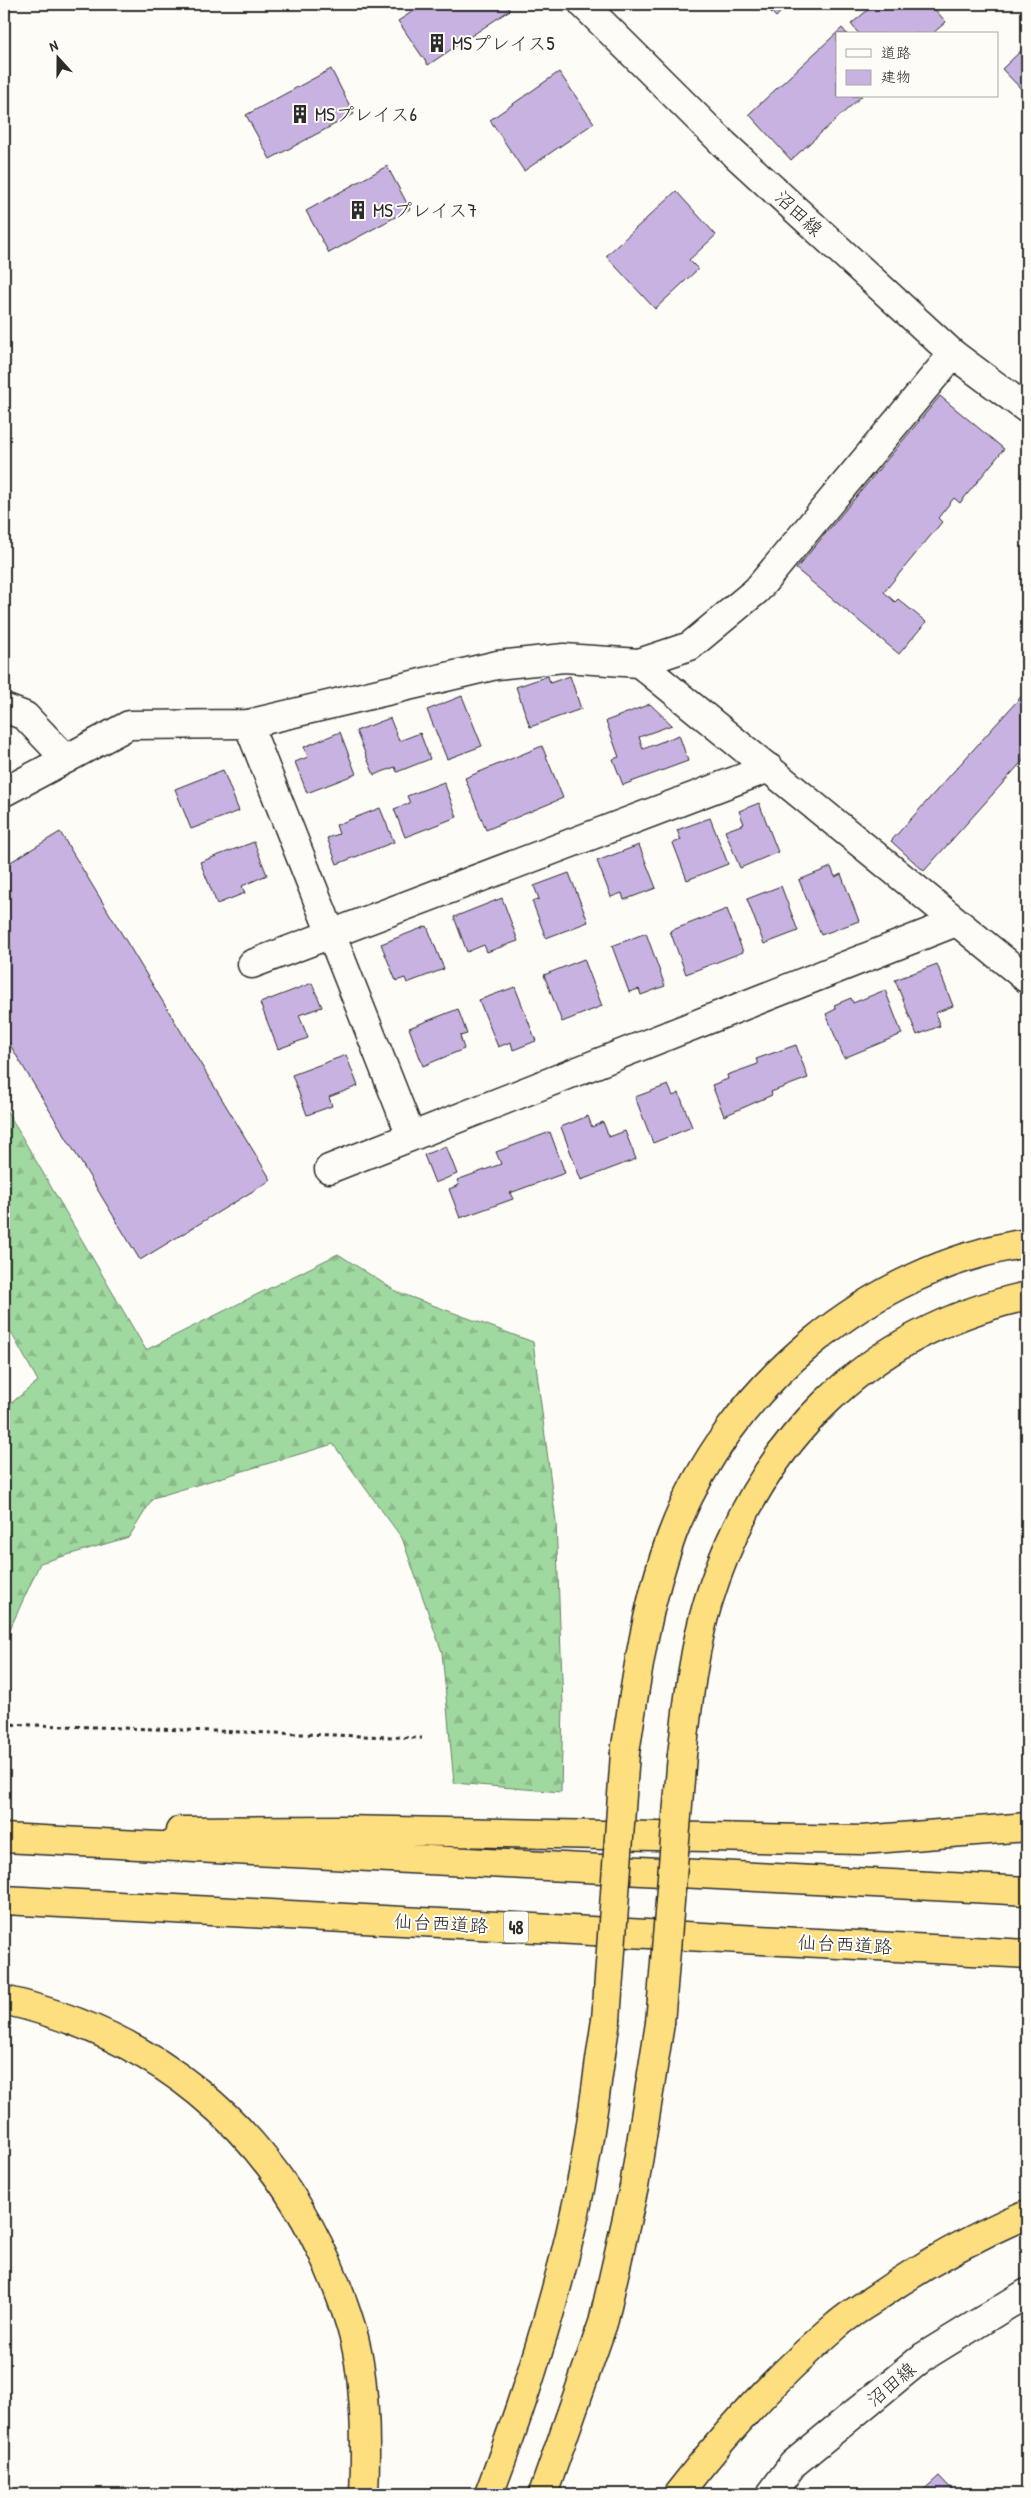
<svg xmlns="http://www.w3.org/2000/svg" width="1031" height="2498" viewBox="0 0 1031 2498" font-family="'Patrick Hand','Klee One',sans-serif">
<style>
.forest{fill:url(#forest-firs);stroke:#668265}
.building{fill:#c8b2e2;stroke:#2b2b2b}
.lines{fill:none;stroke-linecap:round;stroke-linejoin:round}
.minor-casing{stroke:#2b2b2b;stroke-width:31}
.tertiary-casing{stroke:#2b2b2b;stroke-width:31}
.motorway-casing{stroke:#2b2b2b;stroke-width:31}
.path{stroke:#2b2b2b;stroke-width:3;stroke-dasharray:4 4;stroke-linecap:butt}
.minor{stroke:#fdfcf7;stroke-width:28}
.tertiary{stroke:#fdfcf7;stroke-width:28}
.motorway{stroke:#fddf80;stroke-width:28}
.motorway-bridge-casing{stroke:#2b2b2b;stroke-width:31;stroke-linecap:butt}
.motorway-bridge{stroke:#fddf80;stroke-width:28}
.labels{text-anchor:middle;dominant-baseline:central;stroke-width:4;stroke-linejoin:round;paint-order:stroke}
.shield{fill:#fdfcf7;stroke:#6a6a68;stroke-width:1}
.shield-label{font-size:18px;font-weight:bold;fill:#2b2b2b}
.poi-label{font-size:19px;fill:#2b2b2b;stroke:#fdfcf7;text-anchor:start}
.street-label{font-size:19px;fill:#2b2b2b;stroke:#fdfcf7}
</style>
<defs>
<pattern id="forest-firs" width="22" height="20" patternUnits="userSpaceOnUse" patternTransform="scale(1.25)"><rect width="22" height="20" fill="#a0d99f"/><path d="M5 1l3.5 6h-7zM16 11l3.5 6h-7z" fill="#8aba89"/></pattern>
</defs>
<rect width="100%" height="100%" fill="#fdfcf7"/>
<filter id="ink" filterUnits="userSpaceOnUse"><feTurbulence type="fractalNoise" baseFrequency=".02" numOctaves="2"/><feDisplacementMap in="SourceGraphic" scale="10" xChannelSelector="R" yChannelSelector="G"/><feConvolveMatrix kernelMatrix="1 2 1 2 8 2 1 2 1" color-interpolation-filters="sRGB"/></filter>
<g filter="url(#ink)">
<polygon class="forest" points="4,1106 146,1350 338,1254 397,1292 533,1342 556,1522 563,1705 561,1792 454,1783 442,1652 402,1538 333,1444 153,1498 129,1537 40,1563 4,1642 4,1409 38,1381 4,1320"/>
<g class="building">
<polygon points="424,4 505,4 510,10 428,65 398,21"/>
<polygon points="763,4 788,4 776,17"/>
<polygon points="875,4 930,4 946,22 932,34 859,34 851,24"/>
<polygon points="842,28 847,34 837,34 837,96 862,96 791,160 749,114"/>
<polygon points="1027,45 1027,95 1002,69"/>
<polygon points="331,69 354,114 270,159 246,115"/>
<polygon points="559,72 594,123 524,171 490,120"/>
<polygon points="387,166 410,209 329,253 306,211"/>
<polygon points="676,191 716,235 689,260 698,269 655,309 606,256"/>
<polygon points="940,396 1004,449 960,503 954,498 938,518 942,522 884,592 895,602 898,599 926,622 899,654 796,569"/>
<polygon points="548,676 550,683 570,676 581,709 530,727 516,687"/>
<polygon points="1027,690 1027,756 924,871 891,841"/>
<polygon points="462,696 482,746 447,759 427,710"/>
<polygon points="650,704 672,725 639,737 643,749 679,735 688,761 623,785 613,759 619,757 606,721"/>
<polygon points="390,718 399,741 420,733 430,759 397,772 395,767 374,775 356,731"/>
<polygon points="340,732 356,774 307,793 295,762 308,757 304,747"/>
<polygon points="542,746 563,798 486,830 465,778"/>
<polygon points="223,770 239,811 191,829 175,789"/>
<polygon points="444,782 457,817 405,837 394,809 410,803 407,796"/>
<polygon points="759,803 778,852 740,868 725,831 744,824 739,811"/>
<polygon points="380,808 394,842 337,864 327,838 339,834 336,825"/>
<polygon points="710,818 728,864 687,880 673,843 681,840 677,830"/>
<polygon points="60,832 271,1180 140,1260 4,1035 4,866"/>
<polygon points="254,842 267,875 242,886 245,893 217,904 200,862"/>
<polygon points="639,845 656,888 624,900 622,893 611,897 597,861"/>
<polygon points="831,867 835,877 841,874 859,921 821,935 799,880"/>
<polygon points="569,873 588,922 546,938 532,901 539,899 534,886"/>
<polygon points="781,886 798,931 764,944 747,899"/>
<polygon points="502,898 518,941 487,952 484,945 467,952 454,917"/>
<polygon points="727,909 743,952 686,974 670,931"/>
<polygon points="427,926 444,969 407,983 405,978 396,981 381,944"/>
<polygon points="646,933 665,986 641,995 639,989 629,992 612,946"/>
<polygon points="584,959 602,1006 562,1022 544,975"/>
<polygon points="937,964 953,1006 935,1013 940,1026 917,1035 895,980"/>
<polygon points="312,983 322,1007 299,1015 308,1038 278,1049 260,1003"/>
<polygon points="515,987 536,1041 513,1050 511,1042 498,1047 479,1000"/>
<polygon points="885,990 902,1034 844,1058 826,1014 836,1009 834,1005 851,998 853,1003"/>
<polygon points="458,1009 467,1034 460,1036 464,1049 423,1066 409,1028"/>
<polygon points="796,1045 808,1078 771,1092 772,1095 724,1116 712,1085 728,1079 727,1075 758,1064 756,1059"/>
<polygon points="346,1055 358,1086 329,1097 332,1106 307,1115 292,1075"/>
<polygon points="668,1085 673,1096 679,1093 692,1127 653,1143 635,1097"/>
<polygon points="588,1116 592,1127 603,1122 609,1137 625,1131 636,1159 581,1180 561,1127"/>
<polygon points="550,1132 565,1173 510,1193 513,1199 460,1218 449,1189 459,1185 457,1180 501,1164 496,1152"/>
<polygon points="446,1146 457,1174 435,1183 424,1155"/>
<polygon points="939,2476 956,2494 919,2494"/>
</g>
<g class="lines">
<g class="minor-casing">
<g id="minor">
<polyline points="639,663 1027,979"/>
<polyline points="4,708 25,716 66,759 129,725 248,724 497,665 564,658 639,663 690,646 757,590 953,354"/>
<polyline points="248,724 411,1136"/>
<polyline points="4,792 66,759"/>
<polyline points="252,964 769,768"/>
<polyline points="329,1169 956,922"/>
<polyline points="771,2494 793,2464 923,2357 1027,2293"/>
</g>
</g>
<g class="tertiary-casing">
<polyline id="tertiary" points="583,4 724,144 953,354 1027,409"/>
</g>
<g class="motorway-casing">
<g id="motorway">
<path d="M625 1753C636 1680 646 1605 672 1535 728 1386 870 1268 1027 1243"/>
<path d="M682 1755C688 1704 693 1652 708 1602 757 1444 863 1333 1027 1296"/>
<polyline points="180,1831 340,1830 862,1840 1027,1827"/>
<polyline points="4,1838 1027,1891"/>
<polyline points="4,1900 1027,1954"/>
<path d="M4 2000C153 2034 266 2124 328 2265 341 2296 354 2329 359 2362 366 2406 366 2450 364 2494"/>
<path d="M489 2494C528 2391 562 2283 583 2174 592 2123 598 2071 606 2020"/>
<polyline points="543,2494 603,2323 634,2187 660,2023"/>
<path d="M678 2494C725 2433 778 2375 837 2325 848 2315 862 2307 874 2299 923 2265 973 2237 1027 2214"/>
</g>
</g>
<polyline class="path" points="4,1724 422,1738"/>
<use href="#minor" class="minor"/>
<use href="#tertiary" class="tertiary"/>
<use href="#motorway" class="motorway"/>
<g class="motorway-bridge-casing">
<g id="motorway-bridge">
<polyline points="606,2020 625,1753"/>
<polyline points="660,2023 682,1755"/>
</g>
</g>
<use href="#motorway-bridge" class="motorway-bridge"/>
</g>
</g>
<defs>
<g id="building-bare" transform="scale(1.5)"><path d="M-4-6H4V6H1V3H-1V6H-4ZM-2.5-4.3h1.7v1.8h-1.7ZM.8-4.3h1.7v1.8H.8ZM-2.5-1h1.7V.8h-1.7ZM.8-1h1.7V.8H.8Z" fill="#2b2b2b" stroke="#fdfcf7" stroke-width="2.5" paint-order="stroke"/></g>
</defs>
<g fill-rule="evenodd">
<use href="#building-bare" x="437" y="43"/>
<use href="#building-bare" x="300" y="114"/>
<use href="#building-bare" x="358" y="210"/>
</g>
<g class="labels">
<rect class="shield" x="503.5" y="1911.5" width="25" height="31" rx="4"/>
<g class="shield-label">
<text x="516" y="1927">48</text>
</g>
<g class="poi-label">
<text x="452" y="43">MSプレイス5</text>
<text x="315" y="114">MSプレイス6</text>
<text x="373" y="210">MSプレイス7</text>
</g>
<g class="street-label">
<text transform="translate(799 213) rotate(43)">沼田線</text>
<text transform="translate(441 1923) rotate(3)">仙台西道路</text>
<text transform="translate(845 1944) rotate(3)">仙台西道路</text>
<text transform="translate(891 2384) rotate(-40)">沼田線</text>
</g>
</g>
<rect width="1031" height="2498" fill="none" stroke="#fdfcf7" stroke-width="20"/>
<rect x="10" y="10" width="1011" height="2478" fill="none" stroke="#2b2b2b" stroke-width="2" filter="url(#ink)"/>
<rect x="836" y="32" width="162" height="65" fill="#fdfcf7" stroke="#a9a8a5"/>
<rect x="846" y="49" width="25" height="8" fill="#fdfcf7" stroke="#a9a8a5"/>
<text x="881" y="58" font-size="15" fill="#2b2b2b">道路</text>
<rect x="846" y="70" width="25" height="15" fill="#c8b2e2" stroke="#a9a8a5"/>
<text x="881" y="82" font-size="15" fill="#2b2b2b">建物</text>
<g transform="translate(58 58) rotate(339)" stroke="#fdfcf7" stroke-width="4" paint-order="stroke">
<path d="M0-4L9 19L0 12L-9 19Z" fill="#2b2b2b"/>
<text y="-8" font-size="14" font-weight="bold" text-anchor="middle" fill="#2b2b2b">N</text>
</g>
</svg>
